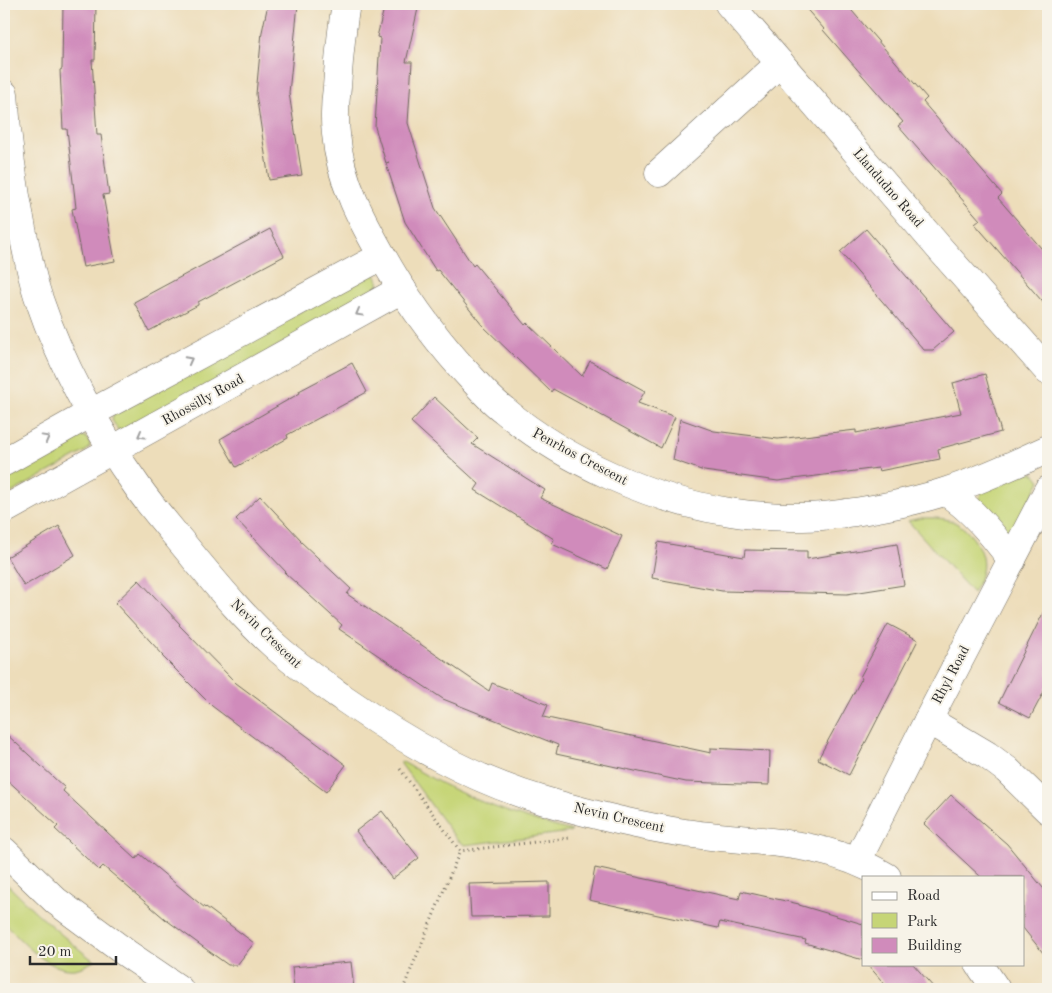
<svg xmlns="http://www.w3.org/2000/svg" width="1052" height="993" viewBox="0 0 1052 993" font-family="'Old Standard TT',serif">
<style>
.green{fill:#c6d577;stroke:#788051}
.building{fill:#d08bbb}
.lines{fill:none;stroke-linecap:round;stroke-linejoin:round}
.minor-casing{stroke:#6f695d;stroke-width:29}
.path{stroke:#6f695d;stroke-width:3;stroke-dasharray:1 4;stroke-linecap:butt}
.minor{stroke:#fff;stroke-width:28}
.oneway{stroke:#a0a0a0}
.labels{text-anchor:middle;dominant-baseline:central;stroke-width:4;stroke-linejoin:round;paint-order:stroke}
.street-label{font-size:14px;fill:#2b2b2b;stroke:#f7f3e8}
</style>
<rect width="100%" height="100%" fill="#f7f3e8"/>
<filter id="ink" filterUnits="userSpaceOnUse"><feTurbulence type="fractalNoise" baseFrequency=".02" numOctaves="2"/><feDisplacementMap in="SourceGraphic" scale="10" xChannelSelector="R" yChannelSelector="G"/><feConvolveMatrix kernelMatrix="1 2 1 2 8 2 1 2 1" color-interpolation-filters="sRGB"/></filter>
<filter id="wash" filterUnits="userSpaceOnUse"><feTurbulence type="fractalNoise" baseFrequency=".0096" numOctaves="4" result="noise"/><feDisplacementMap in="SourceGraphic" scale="20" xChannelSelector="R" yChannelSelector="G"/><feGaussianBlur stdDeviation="1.12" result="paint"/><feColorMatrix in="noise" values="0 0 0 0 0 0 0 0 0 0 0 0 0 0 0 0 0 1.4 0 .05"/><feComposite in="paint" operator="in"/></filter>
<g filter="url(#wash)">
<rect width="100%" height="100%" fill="#edddba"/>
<g class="green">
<path d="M372 272C379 278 380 283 376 291L124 432 118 430 112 420 113 415Z"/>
<path d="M80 435C87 437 89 439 90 446L86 451 4 497V476L76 436Z"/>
<path d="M1027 472C1034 472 1036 475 1040 481L1014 529H1006L1000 527 979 502 980 496 983 491Z"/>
<path d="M921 518C932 518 946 517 956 523 973 532 988 556 981 575 980 581 976 587 973 593L908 521Z"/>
<path d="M401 761C419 771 437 782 455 790 493 808 532 821 572 831L571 832 465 845 457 840 401 764Z"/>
<path d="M4 881C32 910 62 936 94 961 88 964 81 968 75 969 48 972 20 940 4 922Z"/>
</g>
<g id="blocks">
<g class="building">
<polygon points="63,4 96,4 95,60 92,60 97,135 101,135 109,194 103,195 115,261 83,267 72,209 76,208 67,129 63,129 60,70 62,69"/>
<polygon points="268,4 298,4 289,93 302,175 269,180 256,94 262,32"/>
<polygon points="385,4 419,4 406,62 412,62 408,123 435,208 473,266 475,264 525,325 527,323 582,376 590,361 645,391 638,403 675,417 661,448 553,389 551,392 482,325 438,270 436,271 405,222 386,164 389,162 386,163 375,127 380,38 377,37"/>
<polygon points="802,4 846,4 927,98 923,102 1002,194 998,198 1048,256 1048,308 975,224 980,220 898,126 903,122 823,30 824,29"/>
<polygon points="270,229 284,256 198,302 198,305 149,331 134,302"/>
<polygon points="866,229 954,332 933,350 924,350 840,252"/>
<polygon points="352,363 367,392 287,435 288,438 236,467 220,439 300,393 299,391"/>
<polygon points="985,374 1001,432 938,449 940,459 879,471 878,468 778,481 704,471 673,460 680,419 714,431 778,439 856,430 856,433 961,413 953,383"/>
<polygon points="434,397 478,438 472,444 545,490 540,498 622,536 607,569 552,544 554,539 475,490 479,484 411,422"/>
<polygon points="260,496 301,540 300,541 351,589 347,594 489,691 492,683 548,705 543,717 711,753 711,748 770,751 769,785 686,782 556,754 558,745 443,699 339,629 342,625 285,573 286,572 236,519"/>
<polygon points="59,526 75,555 24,586 7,557"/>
<polygon points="658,542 744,557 745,550 807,551 807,559 897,544 904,585 847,594 722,591 652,578"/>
<polygon points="139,580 180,624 179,625 236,683 346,765 326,792 212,706 162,656 163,655 115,603"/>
<polygon points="1048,603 1048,684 1030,718 999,702"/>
<polygon points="888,624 918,640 849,775 818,759 862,678 860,677"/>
<polygon points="4,732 65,788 63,791 136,859 140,854 205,908 206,907 254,943 237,965 228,965 210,952 165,919 103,866 99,870 55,829 58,826 4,777"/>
<polygon points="951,795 1007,844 1048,894 1048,959 1023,928 1023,877 981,877 924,824"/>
<polygon points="382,811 419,858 392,879 356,831"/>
<polygon points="595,868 739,899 741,891 799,904 799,905 863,924 863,960 805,943 806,940 720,922 718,928 589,900"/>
<polygon points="549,882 549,916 471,917 469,884"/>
<polygon points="351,962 354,989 294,989 292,967"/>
<polygon points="867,964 913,964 935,989 889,989"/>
</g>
</g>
</g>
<g filter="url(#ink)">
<use href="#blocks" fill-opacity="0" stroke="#6f695d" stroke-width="1"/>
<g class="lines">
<g class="minor-casing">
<g id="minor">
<path d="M346 4C341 31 339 59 337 87 335 102 334 118 336 134 340 184 365 226 389 268 413 309 442 347 474 381 483 391 493 402 504 410 563 460 654 501 730 512 754 516 779 517 803 517 821 517 838 514 855 512 886 507 917 501 947 491 982 480 1015 464 1048 449"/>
<polyline points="729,4 941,250 1048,371"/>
<path d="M4 94C7 139 13 184 22 229 27 252 31 276 39 299 62 367 97 430 139 489 156 513 177 536 196 560 221 590 246 620 275 646 296 665 319 681 343 698 405 741 472 780 545 801 590 814 638 826 685 833 755 843 823 838 887 877"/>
<polyline points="659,173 780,63"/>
<polyline points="4,462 91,413 382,256"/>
<path d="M946 492C973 510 992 534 1012 560"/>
<polyline points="4,510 402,289"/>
<polyline points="928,720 987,755 1007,770 1048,810"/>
<polyline points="4,851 56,901 126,953 179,989"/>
<polyline points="857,861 928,720 1048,490"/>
<polyline points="979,964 996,989"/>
</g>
</g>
<g class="path">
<polyline points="400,769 460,851 569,838"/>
<polyline points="403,989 460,851"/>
</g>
<use href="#minor" class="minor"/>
</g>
<defs><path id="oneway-chevron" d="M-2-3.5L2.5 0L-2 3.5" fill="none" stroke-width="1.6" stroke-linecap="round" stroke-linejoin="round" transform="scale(1.25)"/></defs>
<g class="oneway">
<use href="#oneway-chevron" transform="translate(359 313) rotate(151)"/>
<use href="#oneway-chevron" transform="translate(189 360) rotate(-28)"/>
<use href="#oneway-chevron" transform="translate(141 435) rotate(151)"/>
<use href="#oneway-chevron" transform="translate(46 438) rotate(-29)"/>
</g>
</g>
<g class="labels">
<g class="street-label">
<text transform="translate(888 188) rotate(49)">Llandudno Road</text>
<text transform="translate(203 400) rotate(-29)">Rhossilly Road</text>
<text transform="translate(580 457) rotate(28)">Penrhos Crescent</text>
<text transform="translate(266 634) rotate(44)">Nevin Crescent</text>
<text transform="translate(951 675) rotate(-62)">Rhyl Road</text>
<text transform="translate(619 818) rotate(13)">Nevin Crescent</text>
</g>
</g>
<rect width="1052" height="993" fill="none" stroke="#f7f3e8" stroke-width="20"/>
<rect x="862" y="876" width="162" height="90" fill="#f7f3e8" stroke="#a5a39c"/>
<rect x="872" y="892" width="25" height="8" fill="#ffffff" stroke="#a5a39c"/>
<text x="907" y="900" font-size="15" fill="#2b2b2b">Road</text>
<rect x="872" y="913" width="25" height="15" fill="#c6d577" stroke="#a5a39c"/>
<text x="907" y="926" font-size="15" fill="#2b2b2b">Park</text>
<rect x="872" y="938" width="25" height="15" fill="#d08bbb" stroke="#a5a39c"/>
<text x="907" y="950" font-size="15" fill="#2b2b2b">Building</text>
<path d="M30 956v8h86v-8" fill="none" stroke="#2b2b2b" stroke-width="2.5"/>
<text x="38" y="956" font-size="15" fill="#2b2b2b" stroke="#f7f3e8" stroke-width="4" paint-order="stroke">20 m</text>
</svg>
